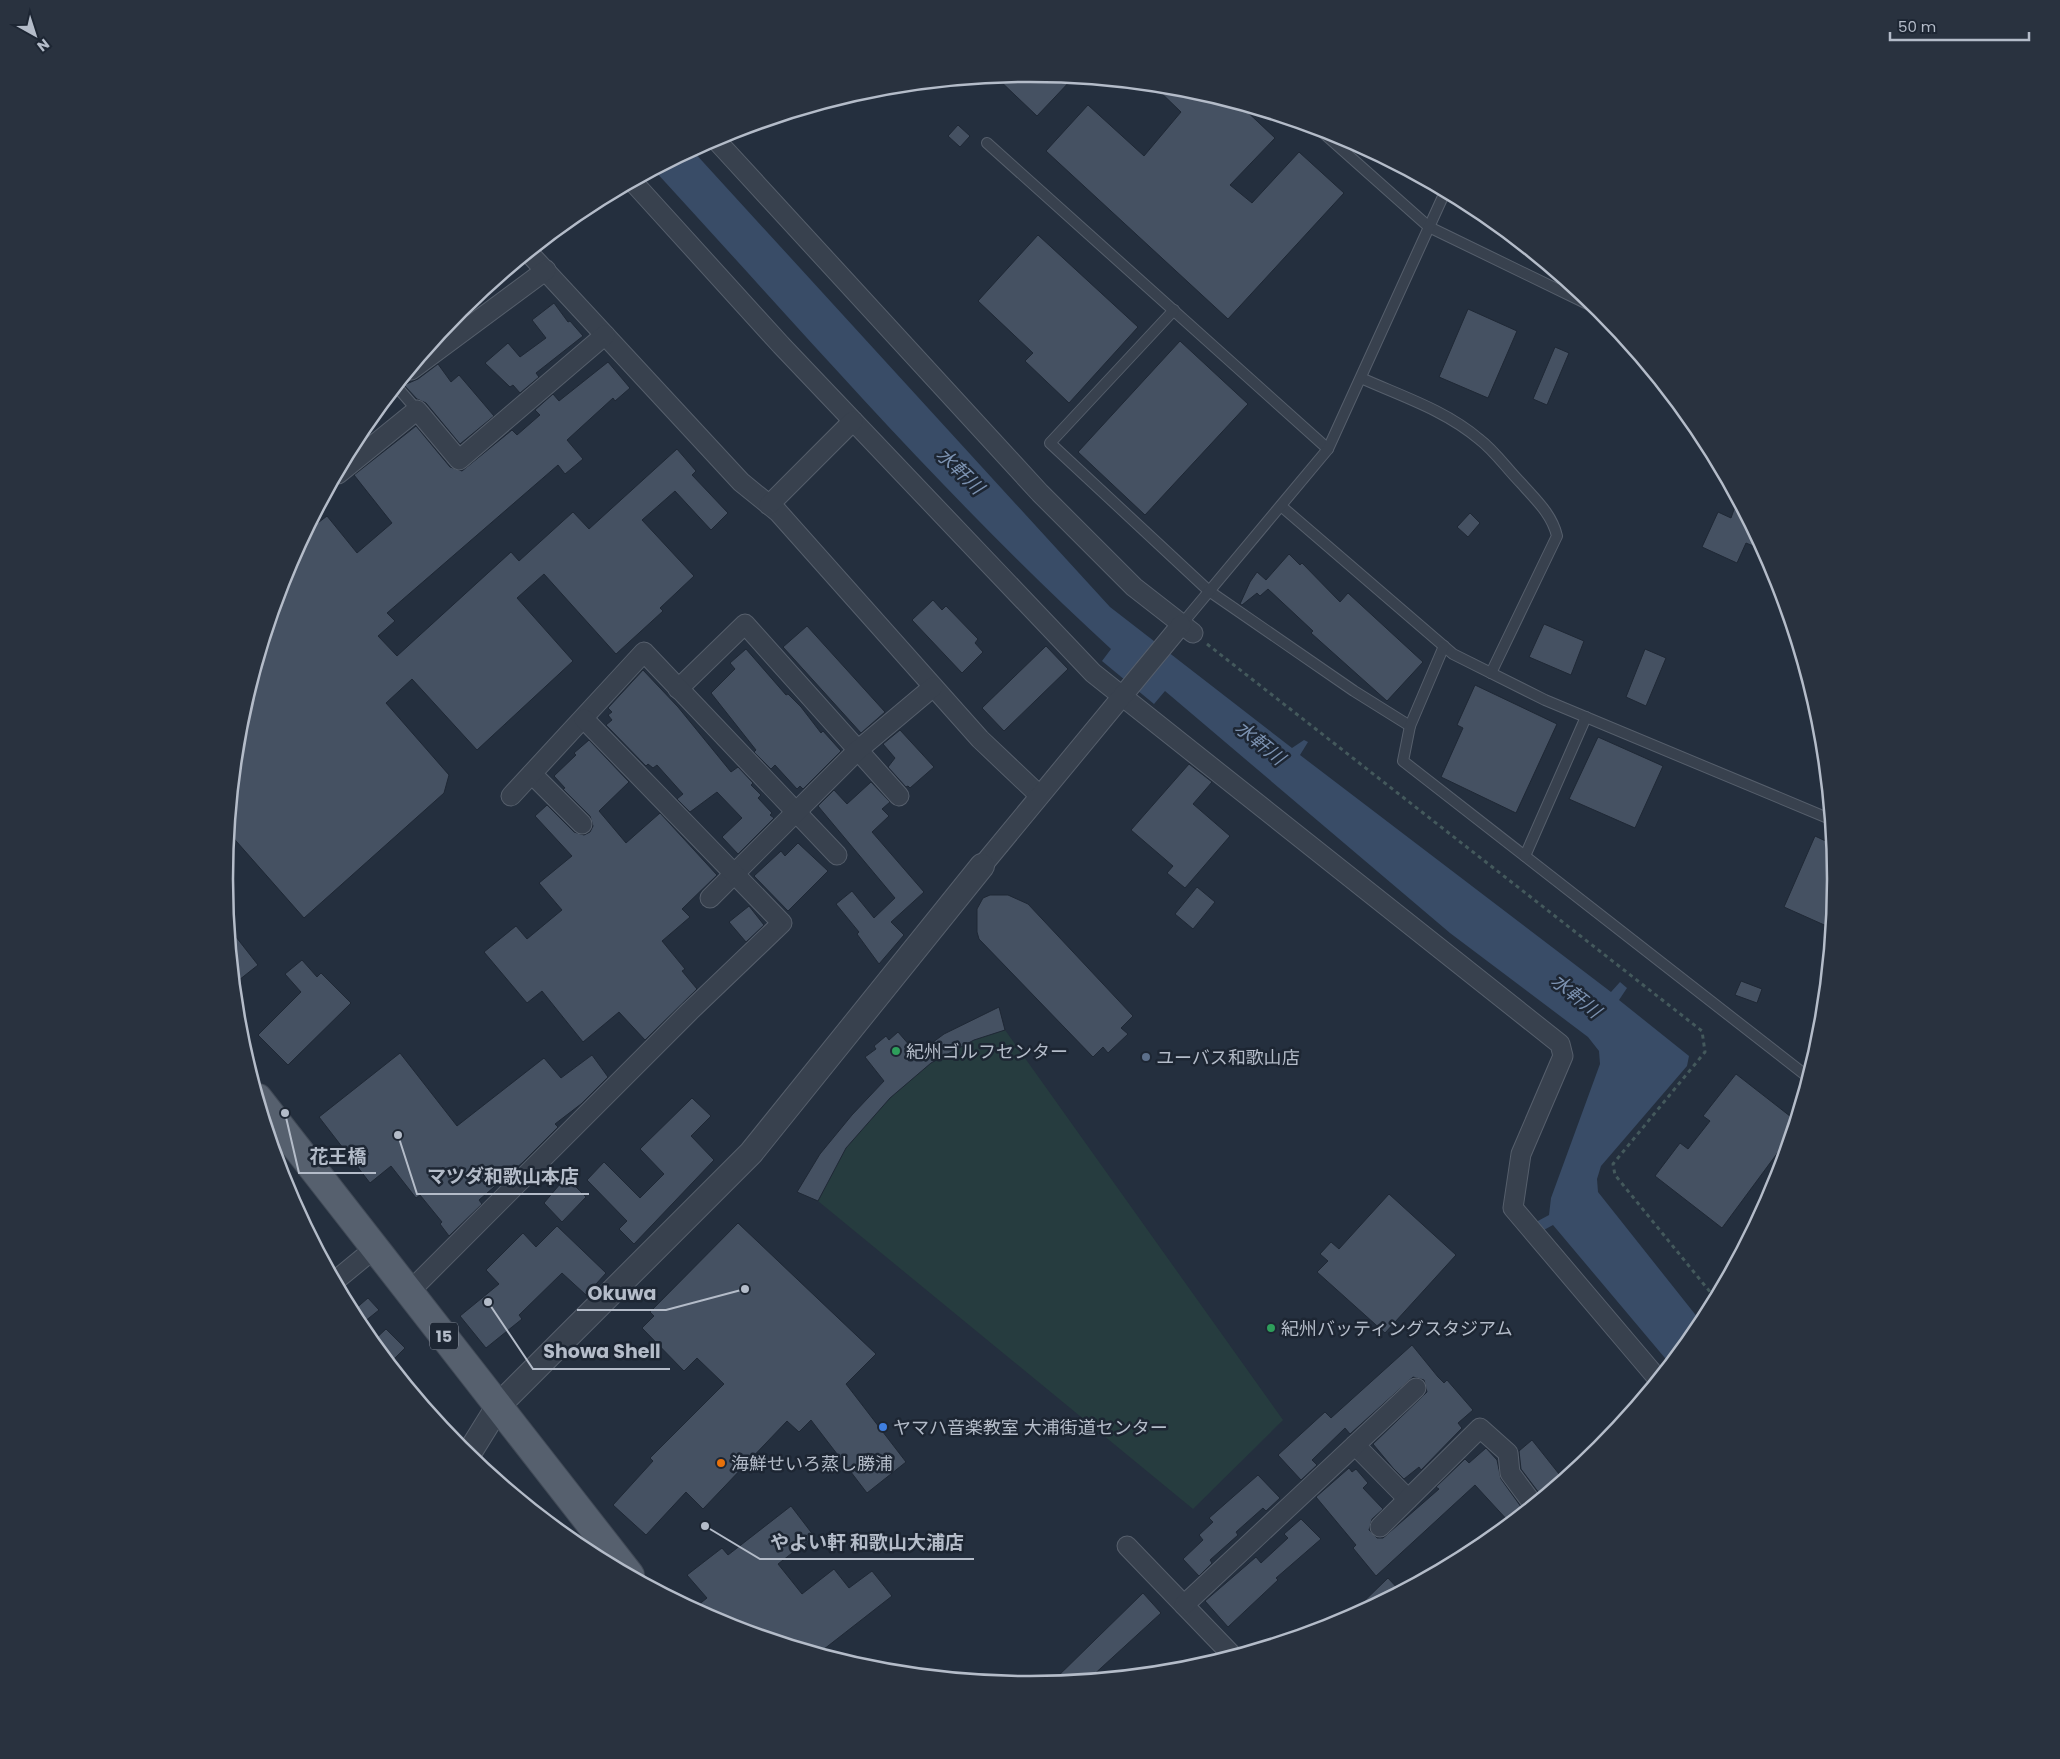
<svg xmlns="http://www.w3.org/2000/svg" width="2060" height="1759" viewBox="0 0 2060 1759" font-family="Poppins,'Noto Sans JP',sans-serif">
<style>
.green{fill:#263c3f}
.water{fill:#394c67}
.building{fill:#455162;stroke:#1f2835}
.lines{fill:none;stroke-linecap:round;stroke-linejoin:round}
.service-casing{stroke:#565f6c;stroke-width:12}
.minor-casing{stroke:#565f6c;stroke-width:21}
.tertiary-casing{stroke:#565f6c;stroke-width:26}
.primary-casing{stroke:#414a57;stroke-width:30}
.path{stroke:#44595c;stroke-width:3;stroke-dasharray:4 4;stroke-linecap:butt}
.service{stroke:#38414e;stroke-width:10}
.minor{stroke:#38414e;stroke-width:19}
.tertiary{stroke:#38414e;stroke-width:24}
.primary{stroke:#56606e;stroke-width:28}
.leisure-dot{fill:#2e9e5b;stroke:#1d2633;stroke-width:2}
.service-dot{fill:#5c6f8a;stroke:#1d2633;stroke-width:2}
.shop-dot{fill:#3f7fe0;stroke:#1d2633;stroke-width:2}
.food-dot{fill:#e8710a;stroke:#1d2633;stroke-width:2}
.labels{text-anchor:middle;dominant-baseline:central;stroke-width:5;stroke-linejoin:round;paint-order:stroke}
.shield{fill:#1d2633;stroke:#878f9c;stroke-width:1}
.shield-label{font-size:16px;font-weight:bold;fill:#b4bcc9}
.poi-label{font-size:18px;fill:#b4bcc9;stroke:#1d2633;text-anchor:start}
.water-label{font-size:19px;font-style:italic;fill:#7c92b1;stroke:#1d2633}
.rim{fill:none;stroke:#b4bcc9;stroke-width:2.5}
.leader{fill:none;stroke:#b4bcc9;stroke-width:2}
.callout-dot{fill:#b4bcc9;stroke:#1d2633;stroke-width:2}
.callout-label{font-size:19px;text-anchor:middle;font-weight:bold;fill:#b4bcc9;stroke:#1d2633;stroke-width:5;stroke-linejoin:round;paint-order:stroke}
</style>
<rect width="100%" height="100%" fill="#242f3e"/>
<polygon class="green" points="1005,1030 1283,1420 1193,1509 818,1201 846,1148 890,1098 931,1063 974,1040"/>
<path class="water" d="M693 151 1110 607 1292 748 1304 740 1308 742 1300 755 1611 992 1620 982 1627 988 1619 1000 1689 1056 1687 1066 1601 1166 1597 1179 1598 1192 1702 1323 1670 1364 1553 1225 1542 1231 1536 1222 1549 1215 1551 1198 1600 1064 1599 1051 1588 1037 1450 933 1165 691 1154 704 1102 661 1111 649C948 500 804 333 655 171Z"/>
<g class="building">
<polygon points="1030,74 1073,78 1037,116 996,77"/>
<polygon points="1154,86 1187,89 1240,105 1275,138 1230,185 1252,203 1299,152 1344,193 1228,319 1046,151 1088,105 1144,156 1181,112"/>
<polygon points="958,125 970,136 960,147 948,136"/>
<polygon points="1038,235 1138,327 1069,403 1025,361 1033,353 978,301"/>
<polygon points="554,303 568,322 570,321 583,336 536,373 539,377 520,393 513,385 510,387 485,363 508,343 520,357 546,338 532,320"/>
<polygon points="1468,309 1517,331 1488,398 1439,377"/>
<polygon points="1180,341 1248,404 1145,515 1078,452"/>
<polygon points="1555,347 1569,353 1547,405 1533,399"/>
<polygon points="608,362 630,388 615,401 613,398 567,440 583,459 565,474 558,465 387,613 395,621 378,636 397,656 511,552 519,561 573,512 589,529 677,449 696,471 692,475 728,513 711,530 675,491 642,520 694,576 660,608 663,611 616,654 544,574 517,598 573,661 477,750 412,679 386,703 449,775 444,793 304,918 229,833 240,722 286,571 306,532 327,516 357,553 392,523 354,475 416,426 450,467 462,471 512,430 517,435 540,415 535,410 553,394 559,401"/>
<polygon points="438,364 451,382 459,375 494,416 460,444 426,403 417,399 404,385 418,379"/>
<polygon points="1737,501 1763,550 1746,543 1737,563 1702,547 1718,512 1731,518"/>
<polygon points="1470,513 1480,523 1468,537 1457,527"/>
<polygon points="1289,554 1300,565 1302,563 1340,602 1348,593 1423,662 1387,701 1311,633 1313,631 1268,589 1260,596 1257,593 1242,605 1240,604 1250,582 1257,572 1266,580"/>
<polygon points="933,600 942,610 946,606 978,639 975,643 983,652 962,673 912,620"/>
<polygon points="1544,624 1584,641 1571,675 1529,657"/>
<polygon points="807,626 885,712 861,733 783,647"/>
<polygon points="1046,646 1068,669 1004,731 982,708"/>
<polygon points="746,649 786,695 788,694 801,707 821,733 823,731 841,751 803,789 800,786 797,789 775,765 771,769 754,752 756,750 711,693 735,669 730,663"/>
<polygon points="1645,649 1666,658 1646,706 1626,697"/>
<polygon points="643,670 678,707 731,772 738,767 753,783 751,785 761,795 758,798 772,813 770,815 774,818 738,854 722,837 742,818 717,792 690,812 677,799 683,794 657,765 653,768 648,764 646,766 606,725 612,720 608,715 612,712 608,708"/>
<polygon points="1475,685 1557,724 1516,813 1441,777 1463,728 1457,725"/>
<polygon points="900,730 934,767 910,788 908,786 906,787 888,767 895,758 883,744"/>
<polygon points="1598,737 1663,766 1635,828 1569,799"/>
<polygon points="589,740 629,782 599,811 626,843 660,813 717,875 682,909 690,917 662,941 685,969 682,971 697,989 645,1040 619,1012 583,1042 542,991 527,1003 484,952 516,926 527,939 562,910 539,883 572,856 535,816 547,805 574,832 584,835 590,832 593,826 590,816 563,789 565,788 554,776 576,755 574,753"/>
<polygon points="1189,764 1212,782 1193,804 1230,836 1185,888 1167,873 1173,866 1131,830"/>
<polygon points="871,782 890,802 882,809 889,816 872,832 924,892 891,922 904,935 879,964 857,934 859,932 836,904 852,891 874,918 895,898 818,806 834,790 847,804"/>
<polygon points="1815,836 1832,844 1836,880 1831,928 1784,907"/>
<polygon points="798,843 828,871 788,911 754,876 781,851 785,856"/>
<polygon points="1197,887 1215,902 1193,929 1175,914"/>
<polygon points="990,895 1008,895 1028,904 1133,1016 1121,1028 1128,1034 1108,1053 1103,1047 1093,1057 979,939 977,932 977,909 983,898"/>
<polygon points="749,906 764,925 746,942 729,922"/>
<polygon points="229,928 258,965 234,984"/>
<polygon points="302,960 317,977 321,973 351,1003 288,1065 258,1035 301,992 285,974"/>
<polygon points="1741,981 1762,989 1757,1003 1735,995"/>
<polygon points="999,1007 1005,1030 974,1040 931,1063 890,1098 846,1148 818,1201 797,1192 820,1154 852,1115 884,1081 865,1057 876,1049 874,1046 886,1036 889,1040 898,1032 917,1054 944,1034"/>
<polygon points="400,1053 457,1126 544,1058 561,1078 592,1055 608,1077 581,1104 555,1124 558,1127 522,1163 479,1200 482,1204 449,1236 440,1224 442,1222 420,1195 416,1198 391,1166 370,1183 319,1117"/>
<polygon points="1736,1074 1795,1120 1790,1136 1722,1228 1655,1176 1680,1143 1688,1149 1710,1121 1703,1116"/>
<polygon points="692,1098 711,1116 691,1136 714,1160 634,1244 619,1229 627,1221 587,1180 604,1162 640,1198 664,1174 640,1149"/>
<polygon points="566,1177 586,1197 562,1222 544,1203"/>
<polygon points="1389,1194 1456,1255 1385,1333 1317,1272 1328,1261 1320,1254 1331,1242 1339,1249"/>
<polygon points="738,1223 876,1354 846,1384 906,1462 867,1493 811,1420 799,1432 787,1421 703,1509 686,1492 646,1535 613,1505 653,1461 650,1458 724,1384 697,1358 684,1371 642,1328 654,1316 650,1312"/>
<polygon points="557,1226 606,1273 586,1295 562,1273 519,1315 522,1319 486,1348 460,1316 499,1284 486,1270 523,1233 536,1247"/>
<polygon points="368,1298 379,1310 364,1322 354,1310"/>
<polygon points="386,1329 405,1348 390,1363 372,1342"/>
<polygon points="1412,1345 1438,1377 1444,1383 1447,1380 1473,1410 1458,1423 1462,1428 1421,1470 1419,1467 1404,1479 1393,1468 1373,1444 1427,1392 1424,1380 1413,1377 1350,1434 1345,1428 1312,1460 1317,1465 1301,1480 1278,1455 1325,1412 1331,1418"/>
<polygon points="1532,1440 1563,1479 1542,1497 1521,1469 1519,1451"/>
<polygon points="1486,1448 1497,1460 1501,1479 1524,1511 1510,1523 1475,1485 1376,1576 1353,1548 1356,1545 1316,1497 1349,1468 1352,1472 1356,1469 1368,1483 1363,1488 1383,1509 1372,1519 1369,1530 1377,1538 1383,1538 1439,1489 1436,1487 1465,1459 1469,1463"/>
<polygon points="1258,1475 1280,1498 1266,1511 1263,1508 1236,1532 1238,1535 1210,1560 1212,1563 1199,1576 1183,1559 1203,1540 1199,1535 1213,1522 1209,1518"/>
<polygon points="791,1506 814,1536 778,1564 802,1594 834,1569 849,1588 872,1571 892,1596 819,1653 721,1624 713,1613 708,1617 703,1614 697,1606 707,1598 687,1575 722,1548 728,1555"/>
<polygon points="1301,1519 1321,1539 1276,1578 1278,1580 1228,1627 1205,1601 1256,1557 1261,1563 1288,1538 1284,1534"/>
<polygon points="1388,1578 1400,1591 1356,1614 1354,1611"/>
<polygon points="1143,1593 1161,1613 1089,1679 1051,1683"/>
</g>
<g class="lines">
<g class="service-casing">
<g id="service">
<polyline points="1320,130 1429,227 1600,310"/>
<polyline points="987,143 1328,449"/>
<polyline points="1174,310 1050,443 1209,591 1354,691 1410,726"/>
<path d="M1361 378C1401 396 1445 410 1479 439 1495 451 1507 469 1521 483 1535 499 1552 514 1557 536L1491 673"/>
<polyline points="397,387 417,410"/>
<polyline points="1281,506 1453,654 1545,700 1830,819"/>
<polyline points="1181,625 1328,449 1445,192"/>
<polyline points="1444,646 1410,726 1403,761 1808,1077"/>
<polyline points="1525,856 1586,717"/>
</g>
</g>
<g class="minor-casing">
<g id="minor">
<polyline points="715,139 1040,493 1134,587 1193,633"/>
<polyline points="633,182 781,345 1093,673 1560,1044 1563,1056 1521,1154 1513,1208 1658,1379"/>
<polyline points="529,253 741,482 778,512 980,739 1038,794"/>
<polyline points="411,370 546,270"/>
<polyline points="338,474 417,410 459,460 605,335"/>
<polyline points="769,505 853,421"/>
<polyline points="678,689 745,624 899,796"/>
<polyline points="532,774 582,824"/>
<polyline points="511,796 644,652 837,855"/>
<polyline points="982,866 1181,625"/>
<polyline points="710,898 858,750 933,687"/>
<polyline points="335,1281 375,1248"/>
<polyline points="409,1292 690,1011 782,923 584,719"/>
<polyline points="1355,1445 1408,1499"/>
<polyline points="1380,1527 1480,1428 1508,1453 1510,1473 1533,1504"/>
<polyline points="1127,1546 1233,1656"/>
<polyline points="1184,1605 1416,1388"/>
</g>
</g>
<g class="tertiary-casing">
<polyline id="tertiary" points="468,1455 499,1405 751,1153 982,866"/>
</g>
<g class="primary-casing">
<polyline id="primary" points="258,1098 630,1575"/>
</g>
<polyline class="path" points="1207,644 1702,1031 1705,1052 1613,1164 1615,1175 1715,1298"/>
<use href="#service" class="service"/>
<use href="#minor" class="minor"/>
<use href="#tertiary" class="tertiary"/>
<use href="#primary" class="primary"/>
</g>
<g class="leisure-dot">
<circle cx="896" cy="1051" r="5"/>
<circle cx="1271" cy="1328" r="5"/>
</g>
<circle class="service-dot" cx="1146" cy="1057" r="5"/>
<circle class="shop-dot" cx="883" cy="1427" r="5"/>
<circle class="food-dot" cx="721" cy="1463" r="5"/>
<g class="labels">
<rect class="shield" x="430" y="1322.5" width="28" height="27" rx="4"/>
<g class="shield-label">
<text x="444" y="1336">15</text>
</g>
<g class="poi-label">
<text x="906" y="1051">紀州ゴルフセンター</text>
<text x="1156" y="1057">ユーバス和歌山店</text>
<text x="1281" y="1328">紀州バッティングスタジアム</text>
<text x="893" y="1427">ヤマハ音楽教室 大浦街道センター</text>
<text x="731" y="1463">海鮮せいろ蒸し勝浦</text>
</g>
<g class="water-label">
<text transform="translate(960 471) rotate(44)">水軒川</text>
<text transform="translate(1260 743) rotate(39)">水軒川</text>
<text transform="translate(1576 996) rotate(39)">水軒川</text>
</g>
</g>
<path d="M0 0H2060V1759H0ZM233 879a797 797 0 1 1 1594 0a797 797 0 1 1-1594 0Z" fill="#29323f" fill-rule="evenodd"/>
<path class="rim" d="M233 879a797 797 0 1 1 1594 0a797 797 0 1 1-1594 0Z"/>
<path class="leader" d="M285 1113L299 1173H376M398 1135L417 1194H589M745 1289L666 1310H577M488 1302L533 1369H670M705 1526L760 1559H974"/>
<g class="callout-dot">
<circle cx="285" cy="1113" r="5"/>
<circle cx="398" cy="1135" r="5"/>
<circle cx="745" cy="1289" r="5"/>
<circle cx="488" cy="1302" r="5"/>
<circle cx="705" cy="1526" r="5"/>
</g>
<g class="callout-label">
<text x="338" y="1163">花王橋</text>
<text x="503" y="1183">マツダ和歌山本店</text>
<text x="622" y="1300">Okuwa</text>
<text x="602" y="1358">Showa Shell</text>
<text x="867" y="1549">やよい軒 和歌山大浦店</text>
</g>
<g transform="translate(35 35) rotate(141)" stroke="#1d2633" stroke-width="4" paint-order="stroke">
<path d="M0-4L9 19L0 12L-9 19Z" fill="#b4bcc9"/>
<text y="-8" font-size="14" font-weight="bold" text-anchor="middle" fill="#b4bcc9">N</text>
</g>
<path d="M1890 32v8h139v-8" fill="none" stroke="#b4bcc9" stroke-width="2.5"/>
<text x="1898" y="32" font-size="15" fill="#b4bcc9" stroke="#1d2633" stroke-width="4" paint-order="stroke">50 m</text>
</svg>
